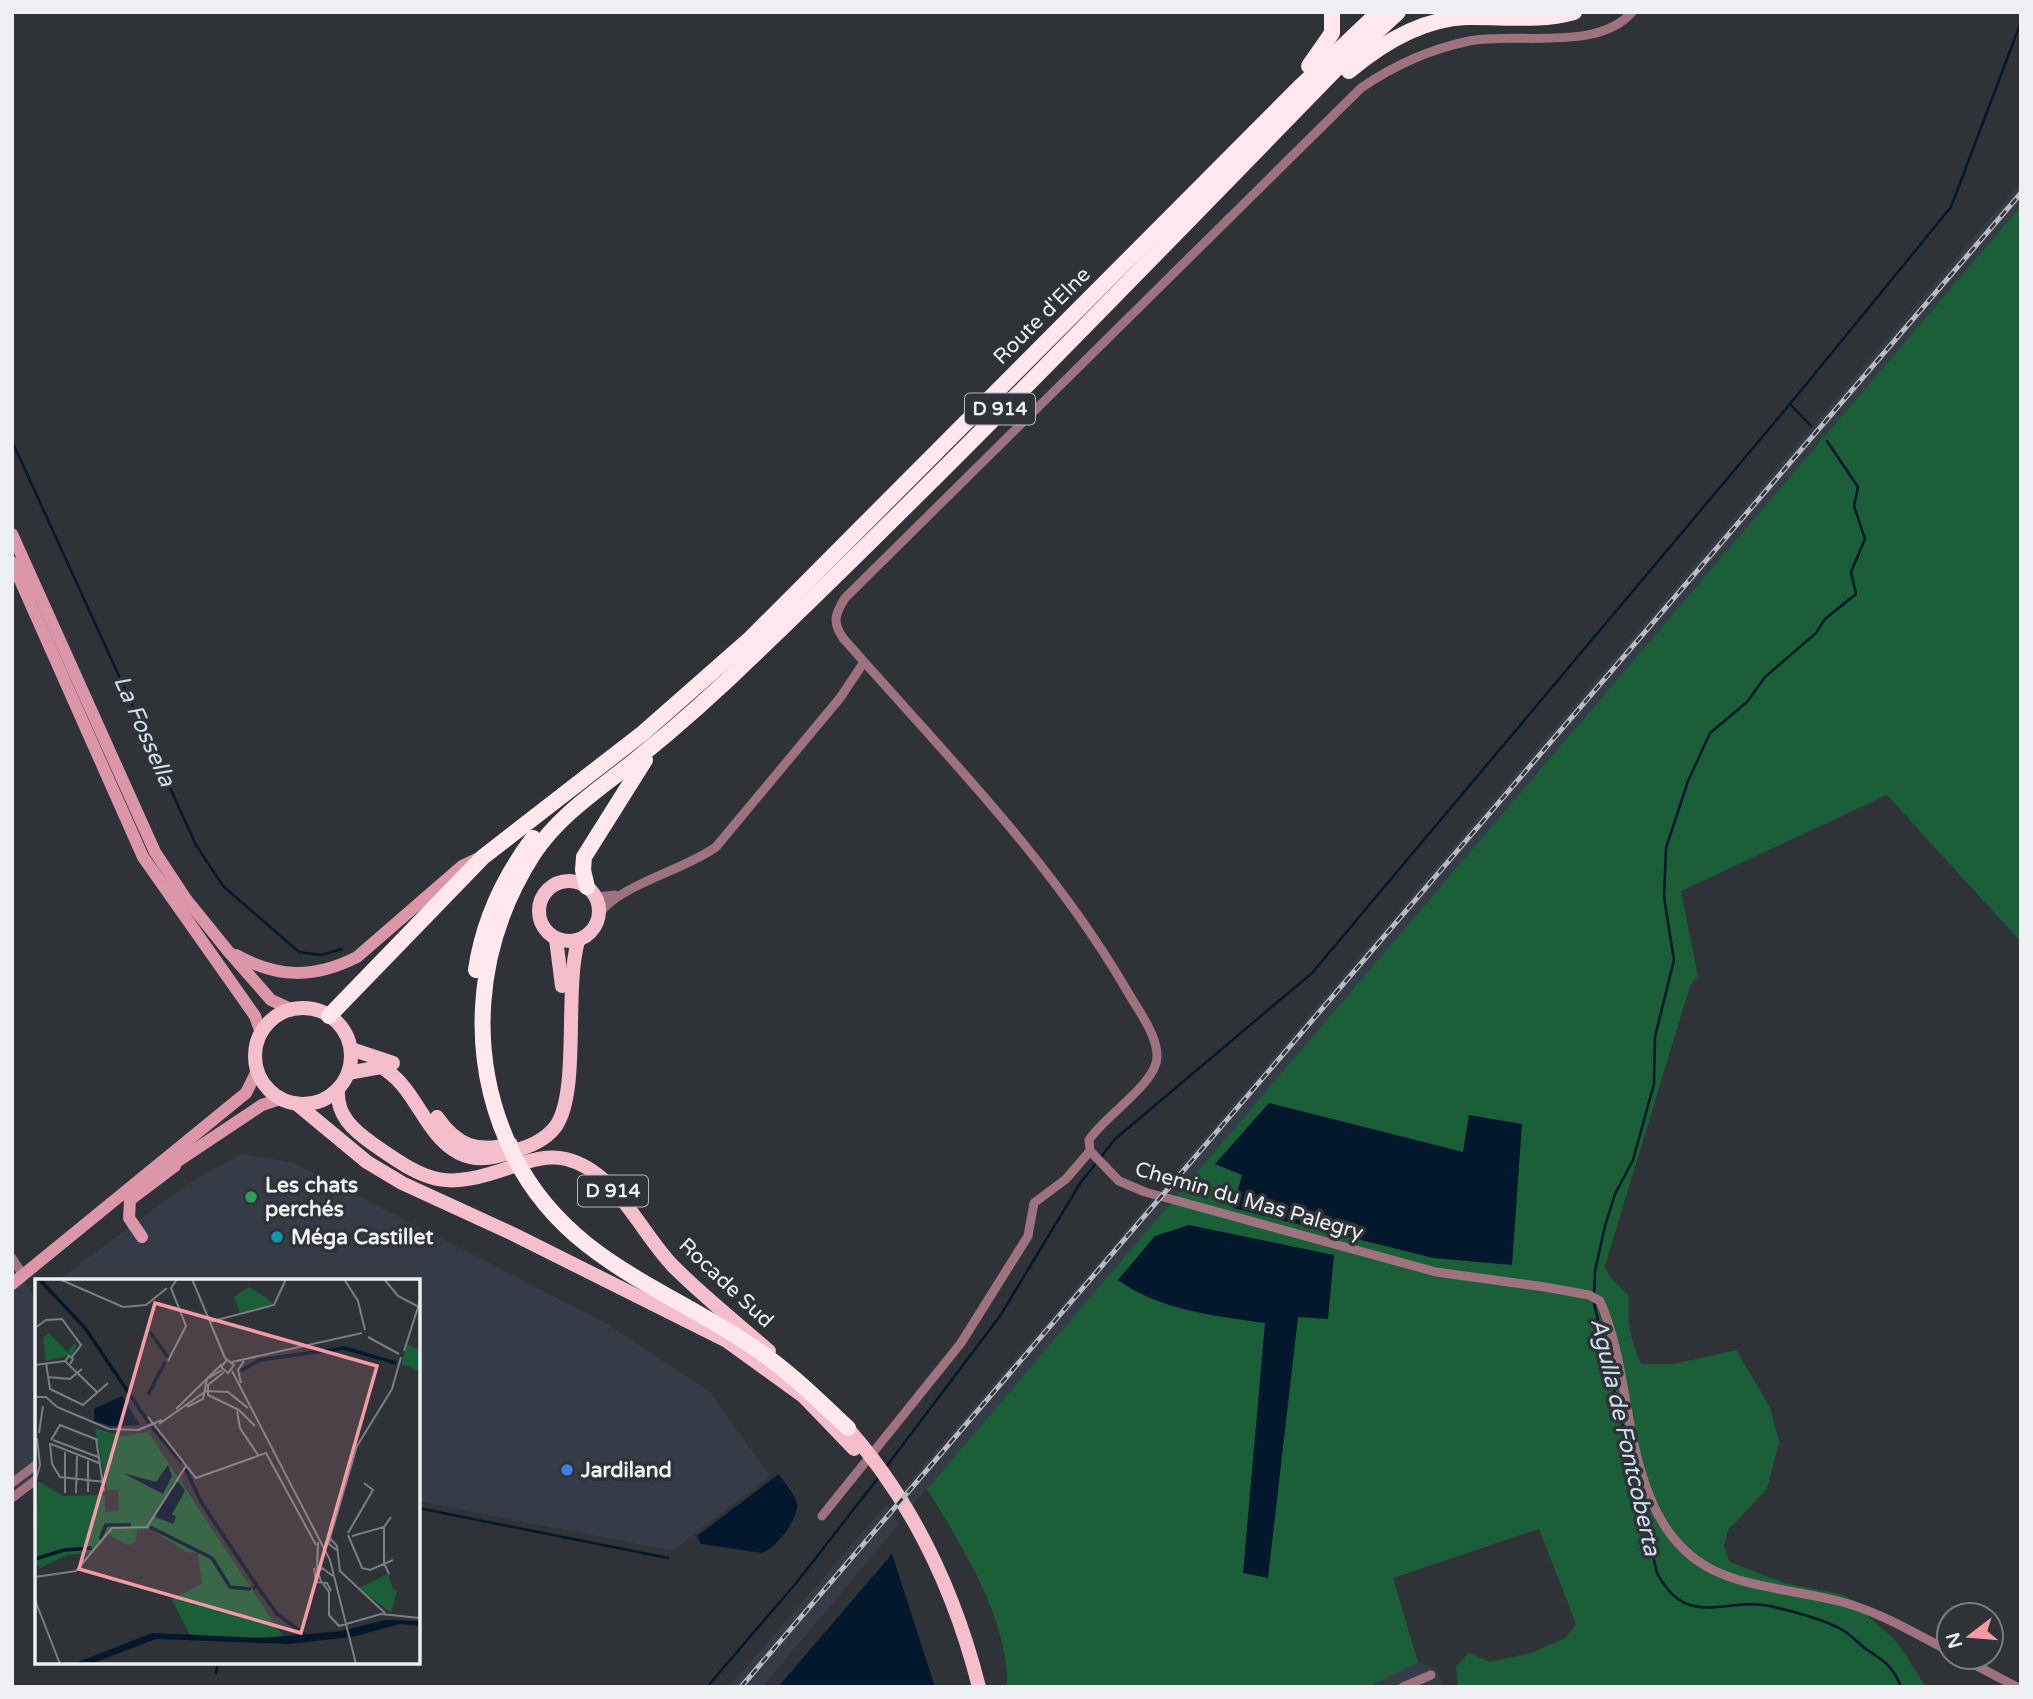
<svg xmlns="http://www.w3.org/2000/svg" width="2033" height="1699" viewBox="0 0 2033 1699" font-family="'Varela Round',sans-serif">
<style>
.built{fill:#363c47}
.green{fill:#1a5f38}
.water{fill:#04182d}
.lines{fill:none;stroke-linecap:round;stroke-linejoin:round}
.stream{stroke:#04182d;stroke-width:2.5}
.street{stroke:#9e727e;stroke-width:9}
.secondary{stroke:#db96a9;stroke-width:12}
.primary{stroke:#f4becc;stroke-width:14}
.highway{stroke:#fee7ed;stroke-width:16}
.rail-casing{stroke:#babcbf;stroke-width:5}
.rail{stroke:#2f3237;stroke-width:2.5;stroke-dasharray:8;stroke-linecap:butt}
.leisure-dot{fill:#2e9e5b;stroke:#2f3237;stroke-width:2.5}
.culture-dot{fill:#0f9aa8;stroke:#2f3237;stroke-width:2.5}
.shop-dot{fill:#3f7fe0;stroke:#2f3237;stroke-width:2.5}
.labels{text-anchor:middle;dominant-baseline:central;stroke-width:7;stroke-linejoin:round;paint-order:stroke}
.shield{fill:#2f3237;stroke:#b5b7bb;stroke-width:2}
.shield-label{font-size:19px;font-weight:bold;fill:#eef0f3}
.street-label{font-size:21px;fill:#eef0f3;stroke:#2f3237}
.poi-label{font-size:21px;font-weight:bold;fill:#eef0f3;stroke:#2f3237;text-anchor:start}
.water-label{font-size:23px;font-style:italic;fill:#cfe0f2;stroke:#2f3237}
.inset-river{fill:none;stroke:#04182d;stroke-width:3.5}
.inset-road{fill:none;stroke:#7b7e82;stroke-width:2}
.view{fill:#f49aa6;fill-opacity:0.15;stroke:#f49aa6;stroke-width:3.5}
.inset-edge{fill:none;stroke:#eef0f3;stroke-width:3.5}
</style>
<rect width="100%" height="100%" fill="#2f3237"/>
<g class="built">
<polygon points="2021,182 2021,206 1180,1196 1160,1190"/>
<polygon points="241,1154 292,1162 602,1321 709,1391 770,1476 672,1551 418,1501 418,1281 57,1281 189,1183"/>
<polygon points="1153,1199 1172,1205 912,1506 901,1491"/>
<polygon points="12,1262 34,1297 37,1295 37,1483 12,1502"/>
<polygon points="887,1504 899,1524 762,1687 729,1687"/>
<polygon points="1418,1662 1436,1668 1443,1687 1368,1687"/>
</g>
<path class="green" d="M2021 206V942L1887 795 1681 891 1698 976 1690 986 1605 1266 1609 1276 1629 1296C1626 1322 1631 1340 1641 1364H1674L1736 1350 1770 1407 1779 1442 1767 1489 1728 1530 1724 1547 1730 1562 1784 1583 1845 1595 1897 1642 1926 1687H1458L1456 1666 1469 1653 1490 1662 1531 1653 1565 1638 1576 1624 1539 1529 1393 1578 1418 1662 1368 1687H1007C1009 1619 961 1545 927 1489Z"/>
<g class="water">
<polygon points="1269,1103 1463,1152 1469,1115 1522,1124 1512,1265 1433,1258 1233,1208 1242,1175 1215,1164"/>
<path d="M1189 1225 1334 1255 1328 1319 1298 1317 1268 1578 1243 1573 1265 1323C1215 1316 1159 1310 1118 1280L1155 1236Z"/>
<path d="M779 1474C784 1483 795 1494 797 1504 799 1519 775 1549 762 1553L701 1544 697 1536Z"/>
<polygon points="892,1554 935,1687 778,1687"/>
</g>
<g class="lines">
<g class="stream">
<polyline points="1811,426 1790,404 1951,207 2021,22"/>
<polyline points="12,441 196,845 223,886 299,952 321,955 342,949"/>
<path d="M1827 441 1858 487 1854 506 1865 539 1851 572 1856 594 1825 619 1816 633 1765 677 1747 702 1710 733 1688 781 1666 848 1664 897 1674 960 1655 1037 1654 1084 1633 1160 1615 1194 1605 1226 1595 1271 1594 1303 1657 1573C1687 1630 1724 1597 1770 1606 1792 1611 1820 1618 1841 1629 1850 1634 1858 1643 1866 1649 1883 1660 1893 1666 1901 1687"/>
<polyline points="1101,1157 1115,1139 1312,973 1790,404"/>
<polyline points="886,1467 1000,1316 1081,1182 1097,1162"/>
<polyline points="418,1508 668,1558"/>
<polyline points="216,1673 218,1662"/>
<polyline points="707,1687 797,1582 878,1478"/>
</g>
<g class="street">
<path d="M1632 12C1598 52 1518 32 1469 41 1431 49 1393 66 1361 88L845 598C835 614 832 622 843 638 942 751 1050 859 1126 989 1137 1009 1156 1032 1157 1055 1159 1082 1104 1116 1089 1140L1090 1151 1119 1181 1145 1192 1436 1272 1545 1287 1589 1295 1600 1301C1627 1363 1624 1434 1650 1497 1687 1589 1756 1581 1838 1601 1876 1610 1914 1633 1949 1651"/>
<polyline points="596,897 615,895"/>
<path d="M600 913C620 885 684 870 716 847L840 698 864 662"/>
<polyline points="12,1258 23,1275"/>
<polyline points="12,1483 37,1464"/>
<polyline points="12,1498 37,1479"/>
<polyline points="822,1516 961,1343 1028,1236 1034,1203 1066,1179 1090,1151"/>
<polyline points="1960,1657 2017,1687"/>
<polyline points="1403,1687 1431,1675"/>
</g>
<g class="secondary">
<polyline points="12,534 155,852 186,899 228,951 271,1000 291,1009"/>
<polyline points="12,562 143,857 255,1016 261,1033"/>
<path d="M236 955C277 978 314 979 357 957L462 866 479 858"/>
<polyline points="166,1169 262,1105 280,1099"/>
<polyline points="142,1237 129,1218 130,1200 175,1166"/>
<polyline points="12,1284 246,1093 257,1071"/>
</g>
<g class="primary">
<circle cx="569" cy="911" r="30"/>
<polyline points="556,939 562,986"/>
<circle cx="303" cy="1056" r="48"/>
<polyline points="351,1049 393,1063"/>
<path d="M348 1073 381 1067C416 1086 424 1135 459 1153 477 1162 493 1158 511 1152 528 1147 545 1141 556 1126 580 1091 564 991 578 941"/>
<path d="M338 1089C336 1115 353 1130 373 1144 431 1185 446 1190 514 1166 531 1160 548 1155 566 1159 616 1171 640 1232 673 1266 703 1296 737 1323 769 1351"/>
<polyline points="297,1104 367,1162 402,1183 513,1234 727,1341 803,1396 854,1449"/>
<path d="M437 1117C457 1146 477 1153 511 1144"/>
<path d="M841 1421C910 1496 954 1589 979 1687"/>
</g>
<g class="highway">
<polyline points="1309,66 1332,33 1332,12"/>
<path d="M1349 71C1382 43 1421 19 1466 17 1503 16 1538 22 1574 12"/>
<polyline points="587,887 583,870 584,857 645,760"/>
<path d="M476 970C483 921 504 877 533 838"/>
<polyline points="329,1016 483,857 643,733 751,638 1301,86 1379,12"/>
<path d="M848 1428C816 1398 785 1367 747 1343 661 1286 566 1258 515 1158 465 1059 474 946 534 853 561 813 601 788 638 758 679 725 720 688 758 651 955 462 1145 265 1336 69L1398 12"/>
</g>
<g class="rail-casing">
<polyline id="rail" points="741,1687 2021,193"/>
</g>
<use href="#rail" class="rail"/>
</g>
<circle class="leisure-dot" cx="251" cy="1197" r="7"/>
<circle class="culture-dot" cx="277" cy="1237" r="7"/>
<circle class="shop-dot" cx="567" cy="1470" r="7"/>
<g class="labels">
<g class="shield">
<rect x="965" y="393.5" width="70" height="31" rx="5"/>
<rect x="578" y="1175.5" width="70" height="31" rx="5"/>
</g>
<g class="shield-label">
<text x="1000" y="409">D 914</text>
<text x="613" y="1191">D 914</text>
</g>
<g class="street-label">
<text transform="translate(1042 316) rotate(-45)">Route d'Elne</text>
<text transform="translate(1249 1201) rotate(16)">Chemin du Mas Palegry</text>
<text transform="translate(726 1283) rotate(43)">Rocade Sud</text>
</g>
<g class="poi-label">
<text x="265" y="1185">Les chats<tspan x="265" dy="24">perchés</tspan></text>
<text x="291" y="1237">Méga Castillet</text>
<text x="581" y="1470">Jardiland</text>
</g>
<g class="water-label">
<text transform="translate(144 731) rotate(66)">La Fossella</text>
<text transform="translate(1625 1437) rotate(77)">Agulla de Fontcoberta</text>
</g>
</g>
<g transform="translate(35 1279)">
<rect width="385" height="385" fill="#2f3237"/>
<path d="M214 8 230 18 238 25 205 34 199 18ZM14 54 32 73 42 62 38 76 11 82 8 59ZM372 65 385 71V92L366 85ZM60 149 87 157 113 153 248 357 198 360 154 355 137 320 167 305 163 274 151 273 116 250 102 251 100 264 92 266 73 255 56 274 32 276 5 289 0 283 3 202 28 217 70 216V233L84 232 83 211H72ZM353 295 358 310 362 311 356 334 324 309Z" fill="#1a5f38"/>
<path d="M87 117 105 146 76 147 59 142V130ZM133 186 137 197 128 215 88 194 121 203ZM144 203 150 212 137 235 141 238 138 245 120 238 138 204ZM350 341 385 342V347L365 345 317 358 253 365 121 360 56 385H38L117 354 229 359 306 352Z" fill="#04182d"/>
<path class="inset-river" d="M4 0 50 49 114 144M115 53 133 78M206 92 224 81 309 69 361 84M113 116 130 83M117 148 147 184M150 189 166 223 222 307M115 248 177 279 195 308 216 310M65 260 71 246H96M0 280 29 271 57 269M218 309 222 307 242 335 269 355"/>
<path class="inset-road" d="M24 0 88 28 111 26 132 9M157 0 190 79 199 86 193 94 186 88 192 81M309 0 323 22 330 51M349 0 363 17 384 28M174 43 239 26 251 0M0 49 11 41 27 40 46 66 37 78M333 58 364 75M369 72 385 22M30 82 63 114M133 82 151 47 136 9 142 0M197 83 327 54M11 84 15 110 48 126 73 104M0 86 30 82 34 77 38 80 35 85M197 92 295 281 321 385M189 93 173 106V116L204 131M13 98 35 100 47 90M206 104 203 91 209 82M0 118H11L22 128 74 150 103 151 127 141M152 128 168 120 172 100 187 91M141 130 187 85M204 131 220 147M202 132 205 149 223 176M113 138 161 199 231 174 281 266M124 145 171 112 193 113 213 129M4 154 8 127M61 160 69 212M16 161 25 146 63 161M18 161 63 178M15 164 17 185 25 198 70 203M16 165 64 184M0 204 5 186 2 159M53 213V182M30 214V173M41 214 42 177M349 248V284L354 295M313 254 338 211 329 204M313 256 327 289 335 291 358 281M317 257 349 248 356 238M295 259 322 167 357 110 366 78M303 272 294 265 295 259 302 267 305 292 350 334M279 289 281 303 292 304 296 312M282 292 283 263M0 298 41 292 77 249 112 248 151 187M286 302 294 313V336L304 347 346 335 385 339M286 302 283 294 287 289 298 297M0 321 25 385"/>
<path class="view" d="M120 24 342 87 266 354 44 290Z"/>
<rect width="385" height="385" class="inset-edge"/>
</g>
<rect width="2033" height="1699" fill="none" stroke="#eef0f3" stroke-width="28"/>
<g transform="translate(1970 1636) rotate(254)"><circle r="33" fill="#2f3237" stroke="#7b7e82" stroke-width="2"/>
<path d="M0-5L12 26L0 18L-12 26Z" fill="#f49aa6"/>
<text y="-10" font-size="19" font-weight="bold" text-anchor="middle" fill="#eef0f3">N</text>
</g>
</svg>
